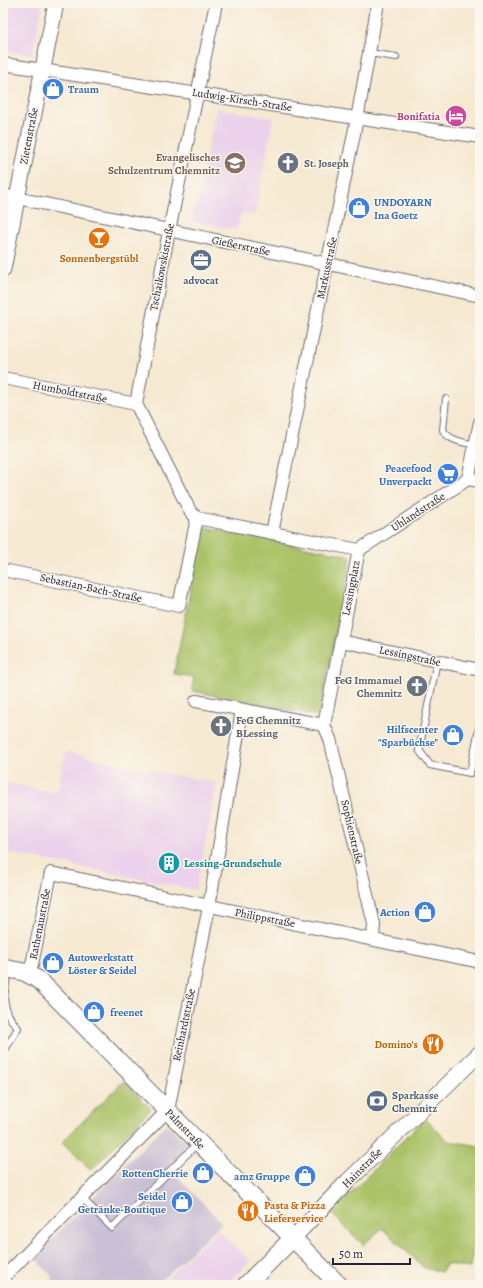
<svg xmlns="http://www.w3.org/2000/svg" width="483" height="1288" viewBox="0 0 483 1288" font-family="Alegreya,serif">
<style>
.built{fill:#ebd1eb}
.industrial{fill:#cbbfd5}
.green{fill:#abc267;stroke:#667251}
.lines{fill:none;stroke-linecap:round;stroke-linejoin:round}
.service-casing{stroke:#6c6870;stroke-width:8}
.minor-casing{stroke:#6c6870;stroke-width:14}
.tertiary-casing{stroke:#6c6870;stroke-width:17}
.secondary-casing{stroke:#6c6870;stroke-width:19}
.service{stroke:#fff;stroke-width:6}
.minor{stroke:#fff;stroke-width:12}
.tertiary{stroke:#fff;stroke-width:15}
.secondary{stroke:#fff;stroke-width:17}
.labels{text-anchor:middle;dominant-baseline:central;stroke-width:3;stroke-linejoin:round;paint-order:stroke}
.shop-label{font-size:11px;font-weight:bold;fill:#366cbe;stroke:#fbf7ec;text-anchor:end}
.street-label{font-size:11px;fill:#22223b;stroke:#fbf7ec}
.hotel-label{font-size:11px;font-weight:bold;fill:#b23c85;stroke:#fbf7ec;text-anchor:end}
.education-label{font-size:11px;font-weight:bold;fill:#785e54;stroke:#fbf7ec;text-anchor:end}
.worship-label{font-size:11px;font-weight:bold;fill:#5b616d;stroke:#fbf7ec;text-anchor:start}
.food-label{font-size:11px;font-weight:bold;fill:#c56008;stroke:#fbf7ec}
.service-label{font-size:11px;font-weight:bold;fill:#4e5e75;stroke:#fbf7ec}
.culture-label{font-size:11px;font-weight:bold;fill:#0d838f;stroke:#fbf7ec;text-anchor:start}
</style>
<rect width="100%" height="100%" fill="#fbf7ec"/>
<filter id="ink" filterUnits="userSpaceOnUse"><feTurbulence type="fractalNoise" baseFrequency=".025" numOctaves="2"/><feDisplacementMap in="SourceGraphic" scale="8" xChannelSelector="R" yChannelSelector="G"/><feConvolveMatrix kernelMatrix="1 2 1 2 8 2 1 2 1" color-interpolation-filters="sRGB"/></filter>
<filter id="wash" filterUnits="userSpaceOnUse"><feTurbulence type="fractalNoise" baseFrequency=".012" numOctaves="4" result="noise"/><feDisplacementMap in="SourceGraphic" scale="16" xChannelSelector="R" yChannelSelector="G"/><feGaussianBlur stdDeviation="0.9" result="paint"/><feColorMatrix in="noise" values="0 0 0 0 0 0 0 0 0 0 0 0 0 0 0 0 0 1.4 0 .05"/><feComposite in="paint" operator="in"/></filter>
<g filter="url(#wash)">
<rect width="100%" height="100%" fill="#f6e9d2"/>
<g class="built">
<polygon points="3,3 43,3 32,55 3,50"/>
<polygon points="216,108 273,118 255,215 241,212 237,230 193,221 194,217 192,216 194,208 196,208"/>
<polygon points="66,751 118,764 217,783 196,890 3,852 3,782 57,793"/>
<polygon points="218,1230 250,1261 226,1285 176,1285 168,1277"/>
</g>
<polygon class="industrial" points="166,1124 197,1152 174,1173 222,1223 156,1285 47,1285 54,1278 34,1257"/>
<g class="green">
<polygon points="203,527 351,556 319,716 192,691 194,677 174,674"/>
<polygon points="124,1081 151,1109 91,1170 62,1142"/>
<polygon points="425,1118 448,1141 480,1146 480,1203 470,1268 447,1264 441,1272 424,1268 382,1228 363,1245 331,1213"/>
</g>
</g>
<g filter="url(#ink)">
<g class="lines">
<g class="service-casing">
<g id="service">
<polyline points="369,53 396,57"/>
<path d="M446 399 443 430C449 441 464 442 475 445"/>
<polyline points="437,661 419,750 430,765 470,773 480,724"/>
<path d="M6 1048 18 1028C0 1009 3 994 9 970"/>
<polyline points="82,1198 112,1228 198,1143"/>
</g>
</g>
<g class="minor-casing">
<g id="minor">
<polyline points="3,64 480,137"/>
<polyline points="3,195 480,296"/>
<polyline points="3,378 136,404"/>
<polyline points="468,479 480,481"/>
<polyline points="197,518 190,511 136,404 169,231 216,3"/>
<polyline points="197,518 359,550"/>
<polyline points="272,533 357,119 378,3"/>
<polyline points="359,550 468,479 480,422"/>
<polyline points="3,570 179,606 197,518"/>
<polyline points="341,641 480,670"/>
<polyline points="196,701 324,725"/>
<polyline points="324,725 330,739 374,924 373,939"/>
<polyline points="324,725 359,550"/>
<polyline points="30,974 51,873 480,962"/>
<polyline points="3,1278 168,1110 209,907 242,710"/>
</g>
</g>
<g class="tertiary-casing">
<g id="tertiary">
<polyline points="3,269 56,3"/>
<polyline points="293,1238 348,1181 480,1053"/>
</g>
</g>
<g class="secondary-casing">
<g id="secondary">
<polyline points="3,968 24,972 39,980 339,1285"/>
<polyline points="246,1285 293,1238"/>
</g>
</g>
<use href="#service" class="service"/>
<use href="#minor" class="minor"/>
<use href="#tertiary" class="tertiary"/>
<use href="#secondary" class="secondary"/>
</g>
</g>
<defs>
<g id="shop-disc" transform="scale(1.15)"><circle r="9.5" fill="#3f7fe0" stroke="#fbf7ec"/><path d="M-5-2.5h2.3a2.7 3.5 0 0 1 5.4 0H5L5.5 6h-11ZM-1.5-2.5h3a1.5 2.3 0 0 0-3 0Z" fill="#fff"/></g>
<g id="hotel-disc" transform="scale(1.15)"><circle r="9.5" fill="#d1479c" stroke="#fbf7ec"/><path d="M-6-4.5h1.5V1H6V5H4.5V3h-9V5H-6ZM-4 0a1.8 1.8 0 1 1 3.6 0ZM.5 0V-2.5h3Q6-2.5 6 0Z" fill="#fff"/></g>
<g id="school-disc" transform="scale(1.15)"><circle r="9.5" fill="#8d6e63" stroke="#fbf7ec"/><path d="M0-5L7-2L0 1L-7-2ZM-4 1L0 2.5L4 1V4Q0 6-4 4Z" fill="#fff"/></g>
<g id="church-disc" transform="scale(1.15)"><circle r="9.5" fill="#6b7280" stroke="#fbf7ec"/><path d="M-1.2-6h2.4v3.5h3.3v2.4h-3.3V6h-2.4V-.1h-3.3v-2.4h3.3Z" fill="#fff"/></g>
<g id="bar-disc" transform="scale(1.15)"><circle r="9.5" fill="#e8710a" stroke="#fbf7ec"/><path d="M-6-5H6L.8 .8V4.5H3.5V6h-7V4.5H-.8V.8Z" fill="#fff"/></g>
<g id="office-disc" transform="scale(1.15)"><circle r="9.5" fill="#5c6f8a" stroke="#fbf7ec"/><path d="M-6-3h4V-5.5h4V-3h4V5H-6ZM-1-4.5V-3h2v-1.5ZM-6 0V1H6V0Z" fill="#fff"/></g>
<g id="supermarket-disc" transform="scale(1.15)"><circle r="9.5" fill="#3f7fe0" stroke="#fbf7ec"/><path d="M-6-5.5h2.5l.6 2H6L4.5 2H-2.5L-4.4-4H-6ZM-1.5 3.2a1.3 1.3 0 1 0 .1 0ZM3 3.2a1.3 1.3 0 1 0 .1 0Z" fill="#fff"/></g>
<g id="building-disc" transform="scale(1.15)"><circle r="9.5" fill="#0f9aa8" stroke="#fbf7ec"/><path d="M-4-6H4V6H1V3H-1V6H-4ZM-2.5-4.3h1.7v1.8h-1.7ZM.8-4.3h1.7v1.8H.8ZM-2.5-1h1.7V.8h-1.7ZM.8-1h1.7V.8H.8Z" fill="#fff"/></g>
<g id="restaurant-disc" transform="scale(1.15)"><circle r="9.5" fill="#e8710a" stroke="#fbf7ec"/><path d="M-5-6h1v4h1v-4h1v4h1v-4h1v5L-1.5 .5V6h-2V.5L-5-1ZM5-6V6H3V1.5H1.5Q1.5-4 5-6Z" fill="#fff"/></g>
<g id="bank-disc" transform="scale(1.15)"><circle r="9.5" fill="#5c6f8a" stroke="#fbf7ec"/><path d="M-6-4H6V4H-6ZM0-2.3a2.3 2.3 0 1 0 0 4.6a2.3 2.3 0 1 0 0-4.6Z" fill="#fff"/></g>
</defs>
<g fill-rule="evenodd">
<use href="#shop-disc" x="53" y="89"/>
<use href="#hotel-disc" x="456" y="116"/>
<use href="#school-disc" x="235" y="163"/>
<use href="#church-disc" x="288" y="163"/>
<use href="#shop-disc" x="359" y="208"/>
<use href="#bar-disc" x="99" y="238"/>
<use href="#office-disc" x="201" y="260"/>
<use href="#supermarket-disc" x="448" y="474"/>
<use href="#church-disc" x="417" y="686"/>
<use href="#church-disc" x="221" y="726"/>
<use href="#shop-disc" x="453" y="735"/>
<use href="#building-disc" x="169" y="863"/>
<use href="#shop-disc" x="425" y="912"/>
<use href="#shop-disc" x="53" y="963"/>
<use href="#shop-disc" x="94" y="1012"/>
<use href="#restaurant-disc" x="433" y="1044"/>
<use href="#bank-disc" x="377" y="1101"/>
<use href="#shop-disc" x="203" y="1173"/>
<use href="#shop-disc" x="305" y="1176"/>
<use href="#shop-disc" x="182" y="1202"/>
<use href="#restaurant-disc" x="248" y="1211"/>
</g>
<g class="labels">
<g class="shop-label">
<text x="68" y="89" text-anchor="start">Traum</text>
<text x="374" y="202" text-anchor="start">UNDOYARN<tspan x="374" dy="13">Ina Goetz</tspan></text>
<text x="432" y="468">Peacefood<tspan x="432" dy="13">Unverpackt</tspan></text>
<text x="438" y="729">Hilfscenter<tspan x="438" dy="13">"Sparbüchse"</tspan></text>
<text x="410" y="912">Action</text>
<text x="68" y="957" text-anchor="start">Autowerkstatt<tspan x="68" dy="13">Löster &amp; Seidel</tspan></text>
<text x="110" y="1012" text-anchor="start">freenet</text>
<text x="188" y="1173">RottenCherrie</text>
<text x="290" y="1176">amz Gruppe</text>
<text x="166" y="1196">Seidel<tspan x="166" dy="13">Getränke-Boutique</tspan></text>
</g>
<g class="street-label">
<text transform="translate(242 100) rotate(9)">Ludwig-Kirsch-Straße</text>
<text transform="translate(29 136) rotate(-79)">Zietenstraße</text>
<text transform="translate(241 246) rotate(12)">Gießerstraße</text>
<text transform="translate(162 267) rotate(-79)">Tschaikowskistraße</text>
<text transform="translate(327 268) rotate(-78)">Markusstraße</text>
<text transform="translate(70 392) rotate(11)">Humboldtstraße</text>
<text transform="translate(418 512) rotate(-33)">Uhlandstraße</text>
<text transform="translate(91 588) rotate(12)">Sebastian-Bach-Straße</text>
<text transform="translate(351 588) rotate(-79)">Lessingplatz</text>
<text transform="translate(410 656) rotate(12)">Lessingstraße</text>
<text transform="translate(352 832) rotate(77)">Sophienstraße</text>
<text transform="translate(265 918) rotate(11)">Philippstraße</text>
<text transform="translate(40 924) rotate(-79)">Rathenaustraße</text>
<text transform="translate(184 1025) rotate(-78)">Reinhardtstraße</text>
<text transform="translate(185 1129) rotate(46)">Palmstraße</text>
<text transform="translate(362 1168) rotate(-45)">Hainstraße</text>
</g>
<g class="hotel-label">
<text x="440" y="116">Bonifatia</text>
</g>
<g class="education-label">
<text x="220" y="157">Evangelisches<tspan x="220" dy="13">Schulzentrum Chemnitz</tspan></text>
</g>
<g class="worship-label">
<text x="304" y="163">St. Joseph</text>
<text x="402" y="680" text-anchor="end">FeG Immanuel<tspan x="402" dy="13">Chemnitz</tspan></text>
<text x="236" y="720">FeG Chemnitz<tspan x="236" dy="13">BLessing</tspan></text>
</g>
<g class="food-label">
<text x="99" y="258">Sonnenbergstübl</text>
<text x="418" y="1044" text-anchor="end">Domino's</text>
<text x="264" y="1205" text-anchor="start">Pasta &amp; Pizza<tspan x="264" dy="13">Lieferservice</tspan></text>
</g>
<g class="service-label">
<text x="201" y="280">advocat</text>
<text x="392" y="1095" text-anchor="start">Sparkasse<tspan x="392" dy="13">Chemnitz</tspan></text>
</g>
<g class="culture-label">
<text x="184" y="863">Lessing-Grundschule</text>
</g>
</g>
<rect width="483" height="1288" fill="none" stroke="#fbf7ec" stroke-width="16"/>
<path d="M333 1258v6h77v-6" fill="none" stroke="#22223b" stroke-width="2"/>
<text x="339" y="1258" font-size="12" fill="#22223b" stroke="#fbf7ec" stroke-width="3" paint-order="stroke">50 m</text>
</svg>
